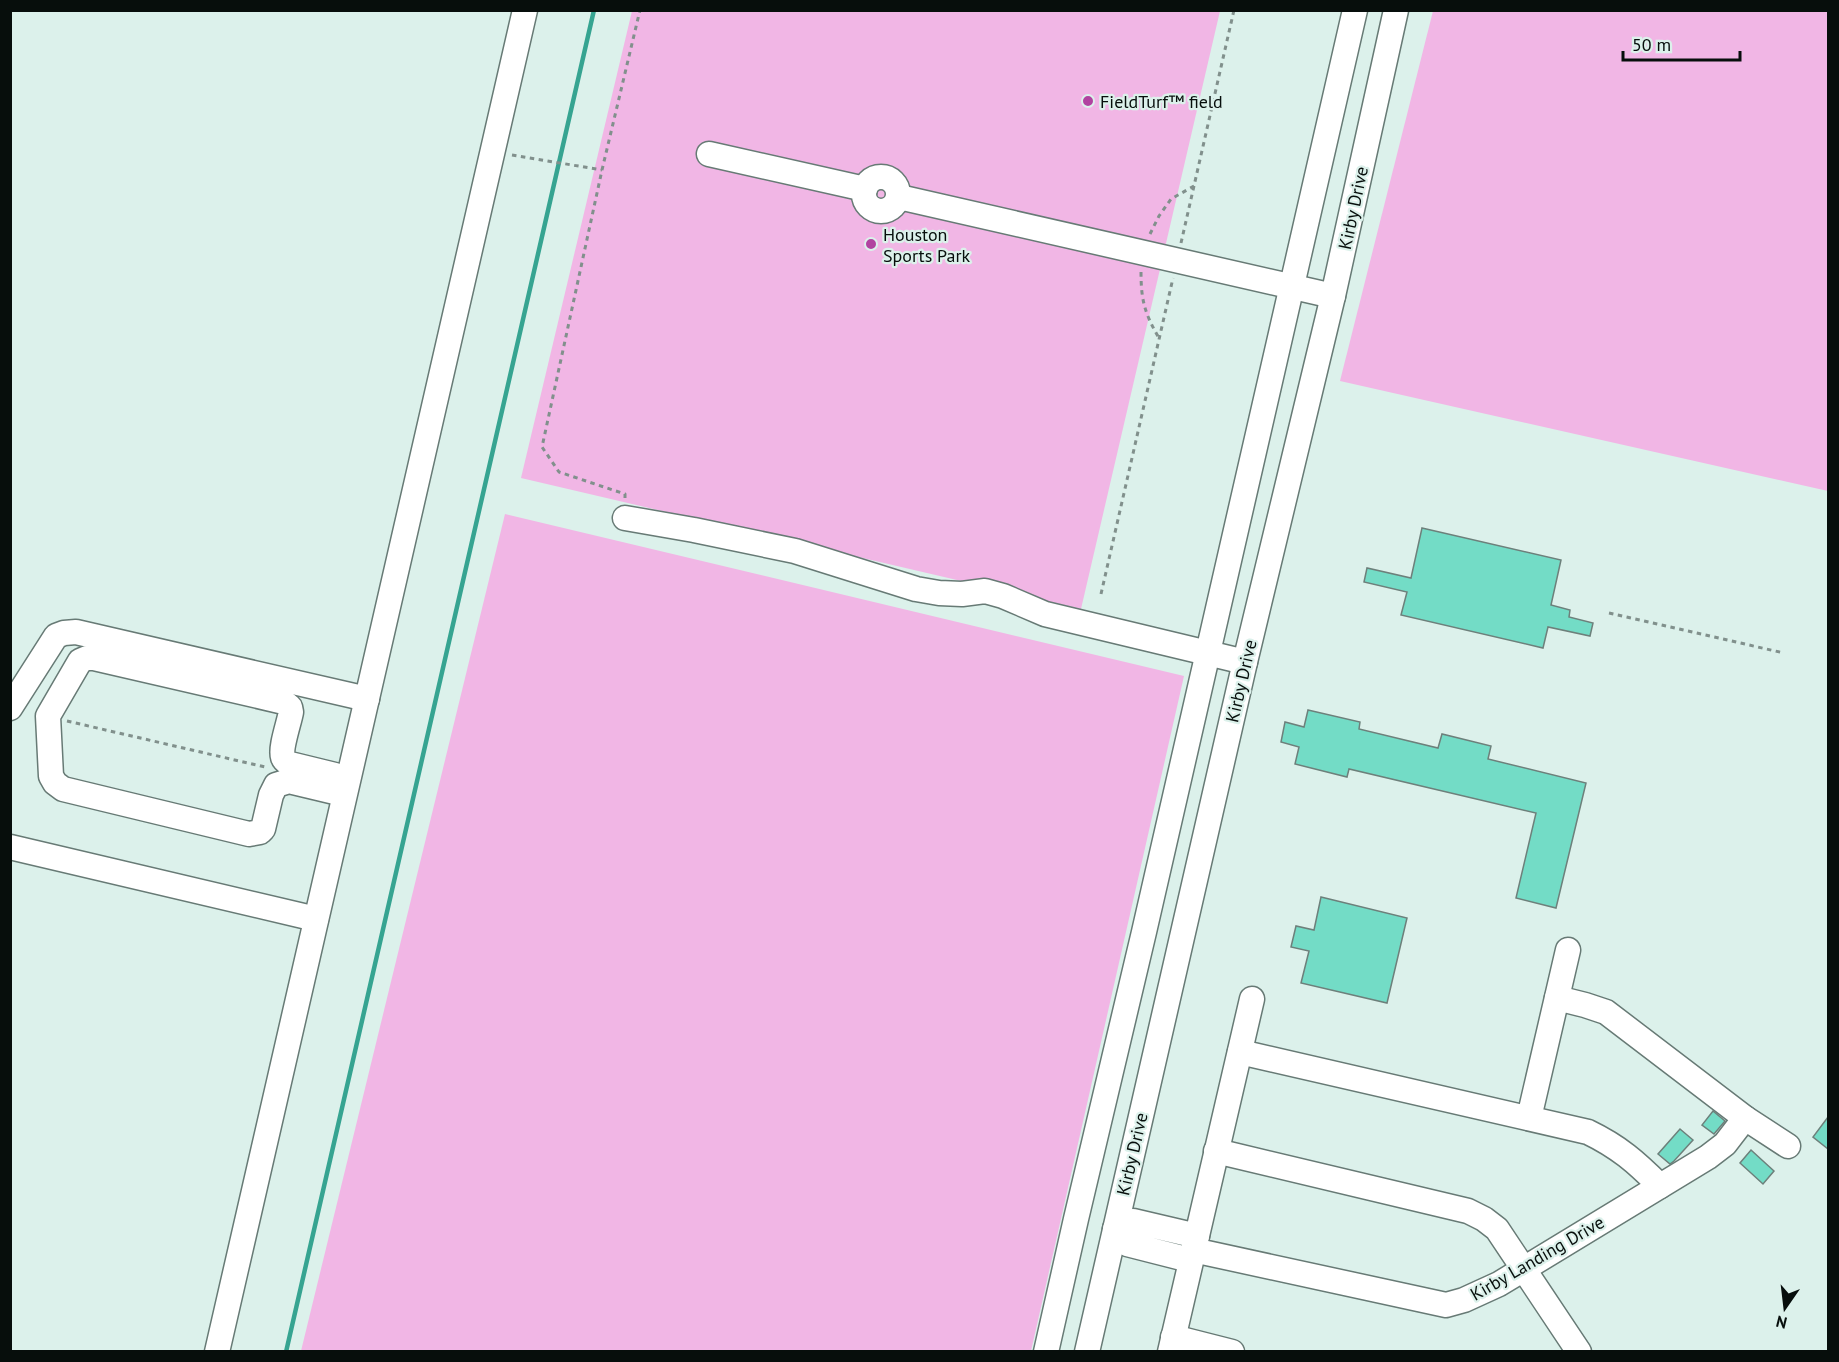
<svg xmlns="http://www.w3.org/2000/svg" width="1839" height="1362" viewBox="0 0 1839 1362" font-family="'PT Sans',sans-serif">
<style>
.green{fill:#f1b6e5}
.lines{fill:none;stroke-linecap:round;stroke-linejoin:round}
.stream{stroke:#36a491;stroke-width:4.5}
.building{fill:#73dcc6;stroke:#6d807b;stroke-width:1.5}
.minor-casing{stroke:#677a75;stroke-width:27}
.path{stroke:#81908c;stroke-width:3;stroke-dasharray:4.5 4.5;stroke-linecap:butt}
.minor{stroke:#fff;stroke-width:24}
.poi-dot{fill:#b142a0;stroke:#dcf1eb;stroke-width:2}
.labels{text-anchor:middle;dominant-baseline:central;stroke-width:4.5;stroke-linejoin:round;paint-order:stroke}
.poi-label{font-size:18px;fill:#070e0c;stroke:#dcf1eb;text-anchor:start}
.street-label{font-size:18px;fill:#070e0c;stroke:#dcf1eb}
</style>
<rect width="100%" height="100%" fill="#dcf1eb"/>
<g class="green">
<polygon points="632,11 1220,11 1081,609 521,478"/>
<polygon points="1433,11 1828,11 1828,491 1340,381"/>
<polygon points="505,514 1184,676 1031,1351 301,1351"/>
</g>
<g class="lines">
<polyline class="stream" points="286,1352 594,10"/>
</g>
<g class="building">
<polygon points="1422,528 1561,560 1551,605 1570,610 1569,617 1593,623 1590,636 1548,627 1543,648 1401,615 1407,592 1364,582 1367,568 1411,578"/>
<polygon points="1308,710 1360,722 1359,729 1438,748 1442,734 1491,746 1488,759 1586,783 1556,908 1516,898 1536,813 1349,769 1347,777 1295,764 1299,747 1281,742 1285,722 1304,727"/>
<polygon points="1321,897 1407,918 1387,1003 1301,983 1309,951 1291,947 1296,926 1314,930"/>
<polygon points="1713,1111 1725,1121 1714,1134 1702,1125"/>
<polygon points="1828,1117 1828,1149 1813,1137"/>
<polygon points="1680,1129 1693,1140 1674,1161 1670,1164 1658,1154"/>
<polygon points="1751,1150 1774,1171 1763,1184 1740,1163"/>
</g>
<g class="lines">
<g class="minor-casing">
<g id="minor">
<polyline points="709,154 865,189"/>
<circle cx="881" cy="194" r="17"/>
<polyline points="899,197 1333,296"/>
<polyline points="625,518 694,530 795,551 916,589 939,593 962,594 985,591 1003,596 1045,614 1245,662"/>
<polyline points="10,708 56,636 64,633 76,632 367,699"/>
<path d="M342 786 335 792 289 781 276 785 271 795 263 829 260 832 249 834 63 789 55 783 51 776 48 716 80 661 87 658H94L284 702 290 707 291 712C289 723 280 748 283 757 284 761 287 762 290 764L335 775 342 786 346 787"/>
<polyline points="10,847 316,919"/>
<polyline points="1557,998 1585,1005 1606,1012 1745,1118 1788,1146"/>
<path d="M1240 1052 1588 1132C1619 1147 1636 1162 1660 1186"/>
<polyline points="1529,1118 1568,950"/>
<polyline points="1216,1151 1468,1211 1484,1219 1497,1229 1579,1352"/>
<polyline points="1193,1250 1446,1305 1464,1300 1499,1284 1708,1157 1725,1144 1745,1118"/>
<polyline points="1190,1260 1127,1244 1115,1229 1133,1221 1197,1236"/>
<polyline points="1173,1337 1232,1352"/>
<polyline points="217,1352 525,10"/>
<polyline points="1046,1352 1076,1219 1144,932 1355,10"/>
<polyline points="1087,1352 1245,662 1333,296 1396,10"/>
<polyline points="1170,1352 1252,999"/>
</g>
</g>
<g class="path">
<polyline points="512,155 602,170"/>
<polyline points="1150,234 1159,216 1171,199 1194,186"/>
<polyline points="1181,243 1234,10"/>
<path d="M1141 272C1141 301 1145 314 1159 338"/>
<polyline points="625,498 625,494 559,472 542,447 602,170 640,10"/>
<polyline points="1101,594 1173,278"/>
<polyline points="1609,613 1784,653"/>
<polyline points="67,721 265,767"/>
</g>
<use href="#minor" class="minor"/>
</g>
<g class="poi-dot">
<circle cx="1088" cy="101" r="6"/>
<circle cx="871" cy="244" r="6"/>
</g>
<g class="labels">
<g class="poi-label">
<text x="1100" y="101">FieldTurf™ field</text>
<text x="883" y="234">Houston<tspan x="883" dy="21">Sports Park</tspan></text>
</g>
<g class="street-label">
<text transform="translate(1353 208) rotate(-78)">Kirby Drive</text>
<text transform="translate(1241 681) rotate(-77)">Kirby Drive</text>
<text transform="translate(1132 1154) rotate(-77)">Kirby Drive</text>
<text transform="translate(1537 1258) rotate(-30)">Kirby Landing Drive</text>
</g>
</g>
<rect width="1839" height="1362" fill="none" stroke="#070e0c" stroke-width="24"/>
<g transform="translate(1785 1308) rotate(194)" stroke="#dcf1eb" stroke-width="4.5" paint-order="stroke">
<path d="M0-4.5L10 22L0 15L-10 22Z" fill="#070e0c"/>
<text y="-9" font-size="16" font-weight="bold" text-anchor="middle" fill="#070e0c">N</text>
</g>
<path d="M1623 51v9h117v-9" fill="none" stroke="#070e0c" stroke-width="3"/>
<text x="1632" y="51" font-size="18" fill="#070e0c" stroke="#dcf1eb" stroke-width="4.5" paint-order="stroke">50 m</text>
</svg>
